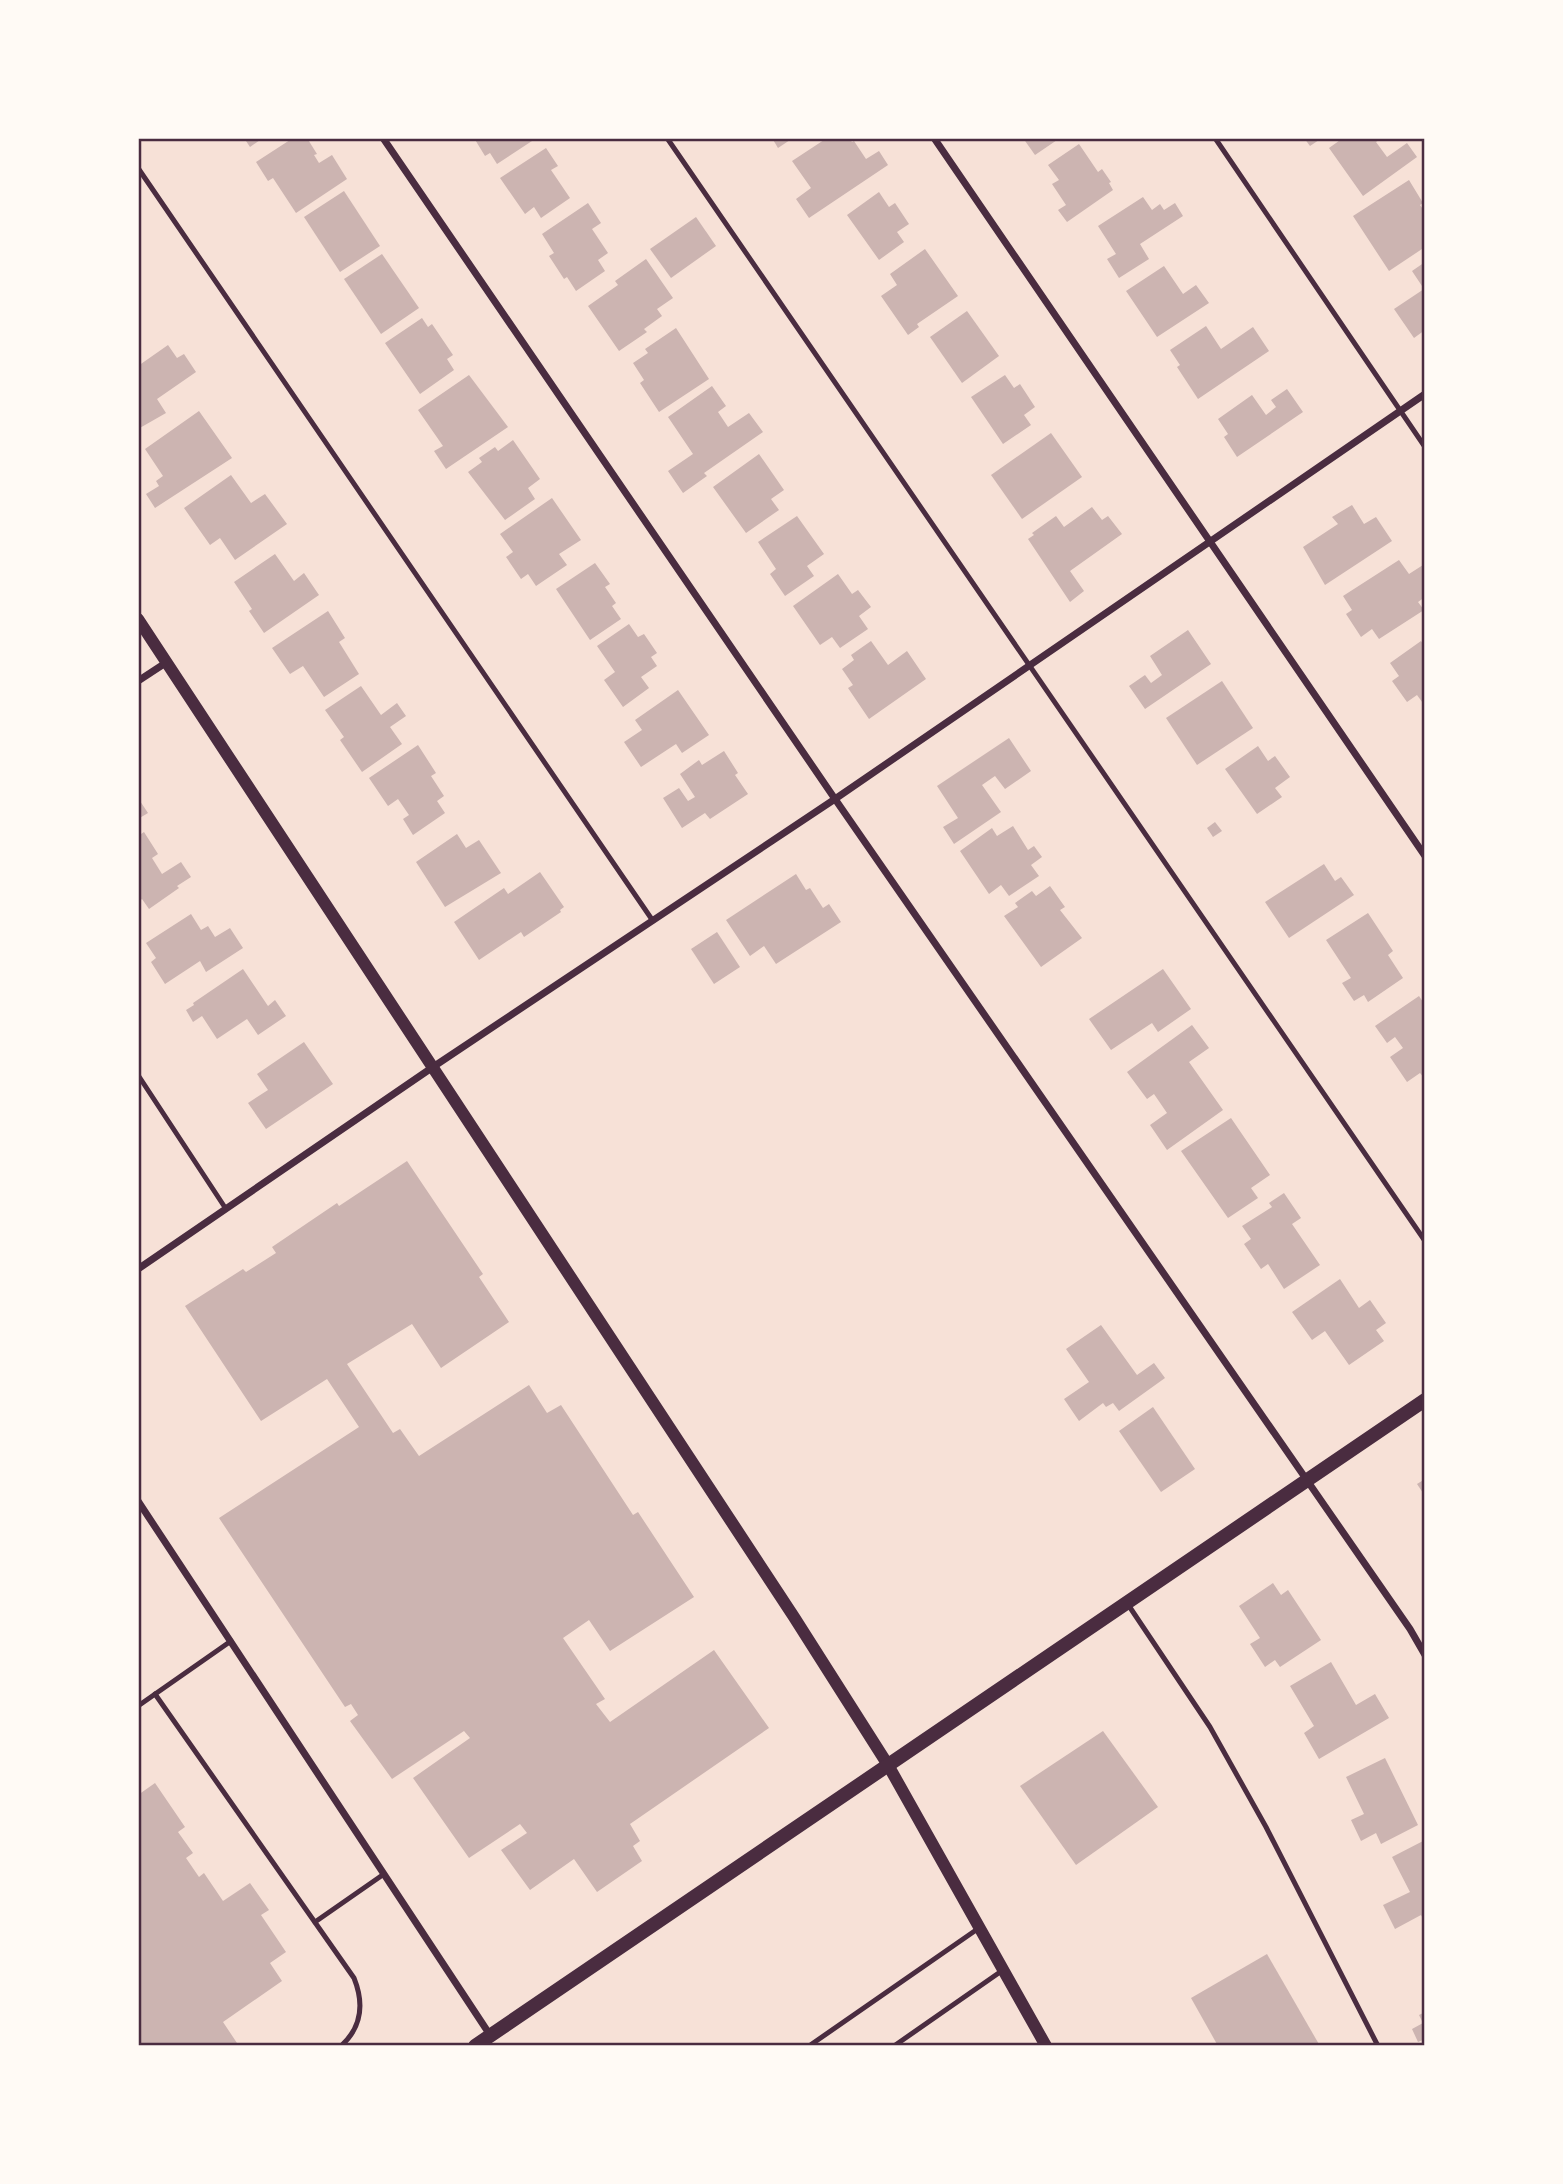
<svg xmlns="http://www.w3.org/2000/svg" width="1563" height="2184" viewBox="0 0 1563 2184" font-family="'Fira Sans Condensed',sans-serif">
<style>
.building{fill:#ccb4b1}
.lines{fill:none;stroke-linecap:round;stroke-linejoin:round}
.service{stroke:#4a2c40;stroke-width:5}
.minor{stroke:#4a2c40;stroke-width:7}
.tertiary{stroke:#4a2c40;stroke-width:12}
.secondary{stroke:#4a2c40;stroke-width:14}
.neatline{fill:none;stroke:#4a2c40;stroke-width:2.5}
</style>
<rect width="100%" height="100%" fill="#f7e1d7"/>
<g class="building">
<polygon points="244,138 263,138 250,147"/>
<polygon points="293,138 307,138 317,154 314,155 319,163 332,155 347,179 296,213 273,178 268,181 256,162"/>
<polygon points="474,138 531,138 532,141 497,164 490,153 485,156"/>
<polygon points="772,138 793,138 778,148"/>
<polygon points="827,138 849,138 852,142 854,141 866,159 879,151 888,165 809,218 796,199 811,188 792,161"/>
<polygon points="1023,138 1060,138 1035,155"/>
<polygon points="1304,138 1322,138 1310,146"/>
<polygon points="1343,138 1381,138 1376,142 1387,157 1407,143 1417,157 1363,196 1329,148"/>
<polygon points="1079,144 1098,172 1102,169 1111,182 1109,183 1113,190 1067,222 1058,210 1066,205 1052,184 1059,180 1048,165"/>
<polygon points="546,148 558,166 551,170 570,198 541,218 534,207 525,214 500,178"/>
<polygon points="1409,180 1423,203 1420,205 1425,212 1425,247 1389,271 1353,216"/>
<polygon points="344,191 380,246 340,272 304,217"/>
<polygon points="879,192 889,207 895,203 909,224 897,232 904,242 879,260 847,215"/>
<polygon points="1143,197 1152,210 1160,204 1164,210 1175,203 1183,216 1140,244 1149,259 1119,278 1107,259 1116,254 1098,226"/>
<polygon points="588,203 601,223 592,229 608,253 598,260 605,271 576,291 567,277 564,279 549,256 554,253 542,234"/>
<polygon points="696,217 716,246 671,278 650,249"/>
<polygon points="925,249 958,296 917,324 919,327 908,335 881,296 897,285 890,274"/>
<polygon points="382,254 419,308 381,334 344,279"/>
<polygon points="646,259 673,298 657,309 662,316 644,329 647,332 619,351 588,306 618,285 615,281"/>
<polygon points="1425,262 1425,330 1414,338 1394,309 1424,289 1412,271"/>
<polygon points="1164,266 1183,294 1196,285 1209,303 1157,337 1126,291"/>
<polygon points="967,311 999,356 962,383 930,337"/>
<polygon points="422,318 428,327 432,324 453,355 447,359 454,370 420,394 385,343"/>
<polygon points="1206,326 1221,349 1253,327 1269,351 1198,399 1177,367 1180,365 1170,350"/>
<polygon points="676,328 709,379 659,412 640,383 644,380 633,363 648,353 645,349"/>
<polygon points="168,345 177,358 184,354 196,372 157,399 166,413 138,429 138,366"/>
<polygon points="469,375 508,427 446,469 434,451 443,446 418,410"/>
<polygon points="1005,375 1014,388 1020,384 1035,407 1024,415 1031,425 1003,444 971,397"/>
<polygon points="712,386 726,406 718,412 728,427 749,413 763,432 704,473 707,476 683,493 668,471 693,454 668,417"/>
<polygon points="1287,389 1303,412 1237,457 1224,437 1228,434 1218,419 1252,395 1266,415 1276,407 1271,400"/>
<polygon points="199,411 232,458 155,508 146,494 159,486 156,481 163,476 145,449"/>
<polygon points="1051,433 1082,477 1022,519 991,475"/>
<polygon points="513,440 540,479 528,488 535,499 505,520 468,472 482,462 479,458 495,447 498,451"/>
<polygon points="759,454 784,490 771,499 779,510 746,533 713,487"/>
<polygon points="231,475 251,503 265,494 287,524 235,560 220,538 210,545 184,508"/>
<polygon points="552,498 581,540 559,554 567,565 536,586 528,574 521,579 506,557 513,552 500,534"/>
<polygon points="1352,505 1364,524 1376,517 1392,541 1325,585 1303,547 1338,524 1332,517"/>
<polygon points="1092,507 1102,520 1108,516 1122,534 1070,571 1084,591 1070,602 1028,539 1034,535 1032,533 1056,516 1064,527"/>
<polygon points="797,516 824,554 807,566 814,576 785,596 770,574 776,569 758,542"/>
<polygon points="275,554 294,581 304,573 319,595 264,633 249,611 252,609 234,582"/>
<polygon points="1399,560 1409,574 1423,565 1425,568 1425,597 1418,602 1424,610 1379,639 1372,629 1361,637 1346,614 1352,610 1343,596"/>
<polygon points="595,563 610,584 605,587 616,603 612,606 621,619 590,640 556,589"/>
<polygon points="838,574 852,594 858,590 871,607 859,616 868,629 840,648 832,637 820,645 793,606"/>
<polygon points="328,611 345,638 339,642 359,674 324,697 303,666 290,674 272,648"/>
<polygon points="629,624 638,637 644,634 657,653 651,657 657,666 641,677 649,688 623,707 604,680 615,672 597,646"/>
<polygon points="1188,630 1211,664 1145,709 1129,686 1145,675 1151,683 1162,675 1150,656"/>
<polygon points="871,641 888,665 907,651 926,679 869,719 848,688 853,685 842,669 854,660 851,655"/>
<polygon points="1421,641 1425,647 1425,706 1417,695 1407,702 1392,681 1399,676 1390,663"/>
<polygon points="1222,681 1253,728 1197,765 1166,718"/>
<polygon points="361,686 381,715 397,703 406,716 390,727 402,744 362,772 340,740 344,737 325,710"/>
<polygon points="678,690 709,735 682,753 676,744 641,767 624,742 642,730 635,720"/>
<polygon points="1009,738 1031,771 1005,789 995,776 982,785 1001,812 954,844 943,827 958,818 937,786"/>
<polygon points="418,745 436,773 431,776 444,796 437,801 445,813 413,835 403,819 409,815 398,799 388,806 369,778"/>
<polygon points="1258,746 1268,761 1275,756 1290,777 1275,788 1282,797 1257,814 1225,769"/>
<polygon points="724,751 738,773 735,775 748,794 710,819 705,813 682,828 663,798 679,788 688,801 695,797 680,774 699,760 702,765"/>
<polygon points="138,798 148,813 138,819"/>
<polygon points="1215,822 1222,831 1213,837 1207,828"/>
<polygon points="1013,826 1028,850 1034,846 1042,857 1031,865 1039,876 1009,896 1001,885 989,894 960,851 992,828 997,836"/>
<polygon points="144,832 158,854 152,858 162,874 181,862 191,877 177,886 179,888 149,909 142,899 138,902 138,836"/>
<polygon points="457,834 466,848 479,840 501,873 445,907 416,862"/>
<polygon points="1324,864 1335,881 1341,877 1354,895 1289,938 1265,902"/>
<polygon points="540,872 564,907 560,910 561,912 524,937 521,932 479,960 454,922 504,888 508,894"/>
<polygon points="796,874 806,890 810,888 823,908 829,904 841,922 776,964 764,946 750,956 726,920"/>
<polygon points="1050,886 1065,907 1060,910 1082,938 1041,967 1004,916 1018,907 1015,903 1032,891 1036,896"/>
<polygon points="1368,913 1393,951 1388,955 1403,978 1368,1002 1364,995 1354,1001 1342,983 1351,978 1326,940"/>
<polygon points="191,914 201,930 208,926 215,937 230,928 243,948 206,972 200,961 165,984 151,962 156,958 146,943"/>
<polygon points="717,932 740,967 714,984 691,949"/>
<polygon points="243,969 268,1006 275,1000 286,1016 258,1035 247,1019 217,1039 202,1016 193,1022 186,1010 194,1005 193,1003"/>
<polygon points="1163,969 1191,1009 1158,1032 1152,1023 1111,1050 1089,1019"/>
<polygon points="1419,996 1425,1005 1425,1079 1420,1073 1407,1082 1390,1057 1403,1048 1395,1037 1387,1043 1375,1026"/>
<polygon points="1192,1025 1209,1048 1189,1062 1223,1110 1167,1150 1150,1125 1167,1113 1154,1094 1147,1099 1127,1072"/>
<polygon points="304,1042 333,1084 266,1129 248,1103 268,1090 257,1074"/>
<polygon points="1231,1118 1270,1175 1251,1188 1258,1198 1228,1218 1181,1151"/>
<polygon points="407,1161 483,1274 479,1277 509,1322 441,1368 412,1324 347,1364 393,1433 400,1429 419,1456 529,1385 547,1413 561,1405 633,1515 638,1512 694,1597 610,1651 589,1620 563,1638 605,1699 596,1704 610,1722 714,1650 769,1728 630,1824 640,1841 633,1846 642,1861 597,1892 574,1859 530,1890 501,1850 527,1833 520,1824 469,1858 413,1778 470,1738 464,1731 392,1779 350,1721 358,1715 351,1704 345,1707 219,1518 359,1427 327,1379 261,1421 185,1306 243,1269 246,1272 276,1253 272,1247 337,1203 339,1206"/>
<polygon points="1284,1193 1301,1218 1292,1224 1320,1265 1284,1289 1268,1264 1261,1269 1244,1244 1251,1239 1242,1226 1272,1207 1269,1203"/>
<polygon points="1340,1279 1359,1308 1370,1300 1386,1323 1376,1330 1384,1341 1349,1365 1325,1331 1312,1340 1292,1312"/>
<polygon points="1101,1325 1137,1375 1154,1363 1165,1378 1119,1411 1113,1403 1106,1407 1103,1403 1079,1421 1064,1399 1089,1382 1066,1349"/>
<polygon points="1153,1407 1195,1469 1161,1492 1119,1431"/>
<polygon points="1425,1479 1425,1496 1417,1484"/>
<polygon points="1273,1583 1281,1595 1288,1590 1321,1640 1280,1667 1275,1660 1265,1667 1250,1644 1260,1638 1239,1606"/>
<polygon points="1331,1662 1356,1705 1375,1694 1389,1718 1319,1759 1304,1733 1314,1726 1290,1686"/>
<polygon points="1103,1731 1158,1807 1076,1865 1020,1786"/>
<polygon points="1385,1758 1418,1825 1381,1844 1376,1833 1361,1841 1351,1820 1364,1814 1346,1777"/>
<polygon points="155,1783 185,1827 178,1832 193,1853 186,1858 199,1877 204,1873 223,1901 250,1883 269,1910 261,1915 286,1952 270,1963 282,1981 223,2022 237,2043 234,2046 138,2046 138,1795"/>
<polygon points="1425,1840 1425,1922 1421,1915 1395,1929 1383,1905 1410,1892 1392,1857"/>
<polygon points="1267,1954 1320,2046 1218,2046 1191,1998"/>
<polygon points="1425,2012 1425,2039 1418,2042 1412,2029 1423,2023 1419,2015"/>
</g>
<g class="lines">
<g class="service">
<polyline points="667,138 1425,1241"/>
<polyline points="1215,138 1425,447"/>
<polyline points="138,168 653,921"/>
<polyline points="138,1075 226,1209"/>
<polyline points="1127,1603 1210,1727 1266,1827 1378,2046"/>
<path d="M155 1694 354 1978C364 2003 362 2027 341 2046"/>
<polyline points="138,1706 231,1641"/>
<polyline points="315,1922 384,1874"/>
<polyline points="809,2046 979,1928"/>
<polyline points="894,2046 1003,1970"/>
</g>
<g class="minor">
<polyline points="383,138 835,799 1410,1629 1425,1655"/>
<polyline points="934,138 1425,856"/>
<polyline points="138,681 167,662"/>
<polyline points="138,1269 433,1067 835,799 1425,394"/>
<polyline points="138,1501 490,2035"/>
</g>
<polyline class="tertiary" points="138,619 794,1617 888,1765 1046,2046"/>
<polyline class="secondary" points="475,2046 1425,1400"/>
</g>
<rect width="1563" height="2184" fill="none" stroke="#fffaf5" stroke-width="280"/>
<rect x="140" y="140" width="1283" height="1904" class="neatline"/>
</svg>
